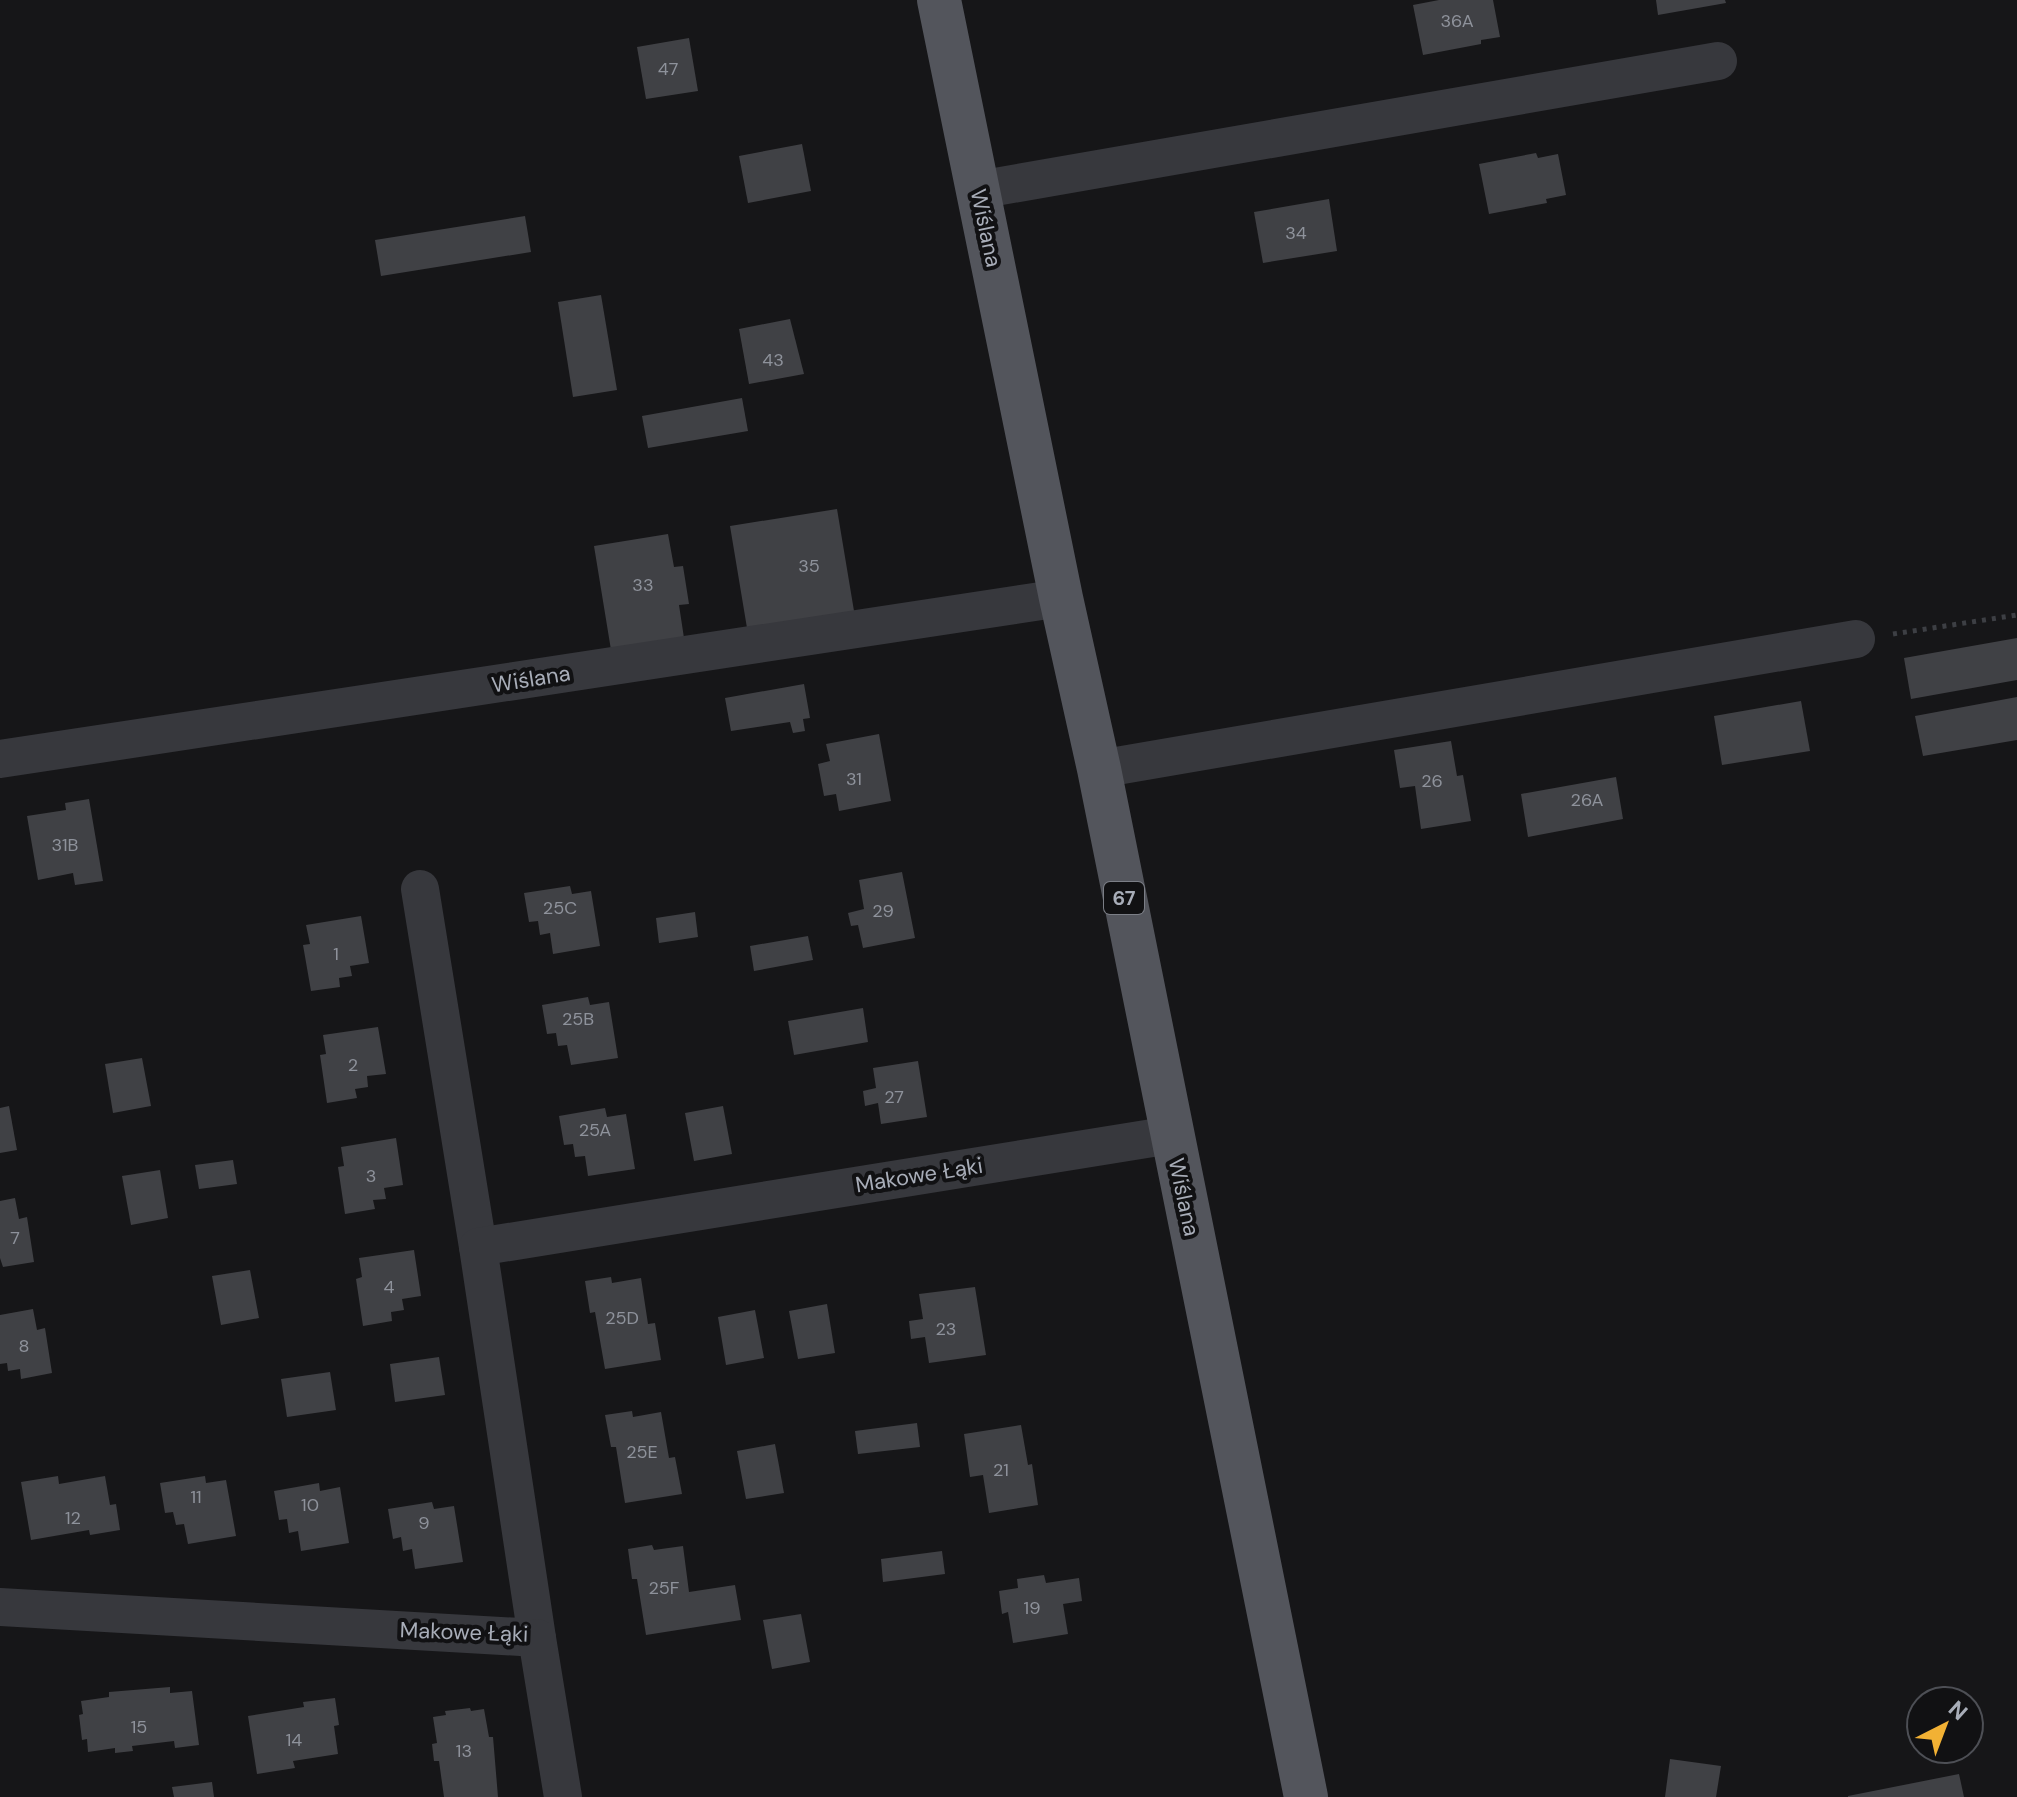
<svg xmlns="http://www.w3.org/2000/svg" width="2017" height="1797" viewBox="0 0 2017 1797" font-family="'DM Sans',sans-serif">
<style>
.building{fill:#404145}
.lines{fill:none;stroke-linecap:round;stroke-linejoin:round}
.path{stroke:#3d3f44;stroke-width:5;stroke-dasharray:4 6;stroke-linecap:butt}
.minor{stroke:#37383d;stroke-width:38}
.major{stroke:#53555c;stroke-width:44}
.labels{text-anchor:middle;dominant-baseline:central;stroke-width:8;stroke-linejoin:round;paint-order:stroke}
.number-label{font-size:18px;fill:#8e929b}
.shield{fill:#111113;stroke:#7b7e86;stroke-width:2}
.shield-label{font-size:20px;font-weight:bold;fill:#a8adb8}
.street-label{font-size:22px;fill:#a8adb8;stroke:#111113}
</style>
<rect width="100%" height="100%" fill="#161618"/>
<g class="building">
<polygon points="1439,0 1493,0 1500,37 1481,40 1481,44 1423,55 1413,5"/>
<polygon points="1656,0 1725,0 1726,3 1658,15"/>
<polygon points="689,38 698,91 646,99 637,47"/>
<polygon points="802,144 811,191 748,203 739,156"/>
<polygon points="1536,153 1538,158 1558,154 1566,195 1546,199 1547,203 1489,214 1479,164"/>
<polygon points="1329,199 1337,251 1263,263 1254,212"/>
<polygon points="525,216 531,252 381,276 375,240"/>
<polygon points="601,295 617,390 573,397 558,302"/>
<polygon points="790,319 804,374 749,384 739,329"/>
<polygon points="742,398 748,431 648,448 642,416"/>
<polygon points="837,509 854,611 747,628 730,526"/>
<polygon points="668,534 674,567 683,566 689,604 679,605 684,638 611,650 594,546"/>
<polygon points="2017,638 2017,680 1911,699 1904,658"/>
<polygon points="804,684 810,718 803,719 805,731 793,733 790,722 731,731 725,698"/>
<polygon points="2017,697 2017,740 1923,756 1915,716"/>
<polygon points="1801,701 1810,751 1722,765 1714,716"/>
<polygon points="879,734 891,801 839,811 836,794 824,796 818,764 830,761 826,744"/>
<polygon points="1451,741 1457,776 1463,775 1471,821 1421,829 1415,786 1400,788 1394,750"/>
<polygon points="1616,777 1623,819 1528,837 1521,794"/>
<polygon points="89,799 103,881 75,885 73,873 38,880 27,816 66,810 65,803"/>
<polygon points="902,872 915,938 863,948 858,925 851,926 848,913 864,909 859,880"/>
<polygon points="570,886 572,894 591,891 600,946 553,954 550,933 540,935 538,921 529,922 524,893"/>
<polygon points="695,912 698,937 659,943 656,918"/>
<polygon points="361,916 369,963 350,966 352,976 339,978 340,987 311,991 303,945 310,944 306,925"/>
<polygon points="808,936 813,960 754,971 750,946"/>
<polygon points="588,997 590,1005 609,1002 618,1058 571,1065 567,1045 558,1046 556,1033 547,1034 542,1005"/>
<polygon points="863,1008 868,1042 794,1055 788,1021"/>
<polygon points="378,1027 386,1074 367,1076 368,1087 355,1089 357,1098 327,1103 320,1055 326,1054 323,1035"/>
<polygon points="142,1058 151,1106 113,1113 105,1064"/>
<polygon points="918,1061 927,1117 881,1124 878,1103 865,1106 863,1091 876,1088 873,1068"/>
<polygon points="9,1106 17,1150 0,1153 0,1108"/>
<polygon points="723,1106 732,1154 694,1161 685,1113"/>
<polygon points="605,1108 607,1117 626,1114 635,1169 588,1176 585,1156 575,1157 573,1144 564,1145 559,1116"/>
<polygon points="396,1138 403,1185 384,1188 386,1199 373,1200 375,1209 345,1214 338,1167 344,1166 341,1147"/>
<polygon points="233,1160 237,1184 199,1189 195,1165"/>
<polygon points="160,1170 168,1218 131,1225 122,1176"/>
<polygon points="15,1198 19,1219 27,1217 34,1262 3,1267 0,1258 0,1201"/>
<polygon points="414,1250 421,1296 402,1299 404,1310 391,1312 392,1321 363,1326 356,1279 362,1277 359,1258"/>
<polygon points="250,1270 259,1318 221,1325 212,1276"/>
<polygon points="611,1277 612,1283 641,1278 648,1324 655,1323 661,1360 605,1369 595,1312 590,1313 585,1281"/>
<polygon points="975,1287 986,1355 929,1363 925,1337 911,1339 909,1321 923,1319 919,1294"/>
<polygon points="827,1304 835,1353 798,1359 789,1311"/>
<polygon points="33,1309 37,1330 45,1328 52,1373 21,1379 20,1369 8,1371 7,1363 0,1364 0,1315"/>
<polygon points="755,1310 764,1358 726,1365 718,1317"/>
<polygon points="439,1357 445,1395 395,1402 390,1364"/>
<polygon points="330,1372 336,1410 287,1417 281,1379"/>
<polygon points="632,1411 633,1417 661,1412 669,1458 675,1457 682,1494 625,1503 616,1447 611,1447 605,1415"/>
<polygon points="917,1423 920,1447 858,1454 855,1431"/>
<polygon points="1021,1425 1028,1465 1032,1464 1038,1505 989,1513 983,1475 970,1477 964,1434"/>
<polygon points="775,1444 784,1493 746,1499 737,1451"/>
<polygon points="58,1476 59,1484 105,1476 110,1505 116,1504 120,1530 90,1535 89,1530 31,1540 21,1482"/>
<polygon points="205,1476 206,1483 226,1480 236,1536 188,1544 184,1524 176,1525 173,1512 165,1513 160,1483"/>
<polygon points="319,1483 320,1491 340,1487 349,1543 301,1551 298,1531 289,1533 287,1519 279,1520 274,1491"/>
<polygon points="432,1502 434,1509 454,1506 463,1562 415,1569 412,1549 403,1551 401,1537 393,1539 388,1509"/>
<polygon points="652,1545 654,1550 683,1546 689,1592 735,1585 741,1620 646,1635 637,1579 632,1579 628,1549"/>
<polygon points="942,1551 945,1574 883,1582 881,1559"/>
<polygon points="1044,1575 1046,1583 1079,1578 1082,1601 1063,1604 1068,1634 1013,1643 1008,1612 1002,1614 999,1591 1018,1588 1017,1579"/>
<polygon points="801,1614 810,1662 772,1669 763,1620"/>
<polygon points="170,1687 170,1693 192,1691 199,1745 175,1748 174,1741 132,1746 133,1751 115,1753 115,1748 88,1752 87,1739 82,1740 79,1715 83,1714 81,1701 109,1697 109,1692"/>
<polygon points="335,1698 339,1725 334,1726 338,1754 293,1761 295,1768 257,1774 248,1716 304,1707 303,1702"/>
<polygon points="470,1708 471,1711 484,1709 489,1737 493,1737 498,1797 444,1797 439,1761 434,1761 432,1744 437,1743 433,1717 446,1715 445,1711"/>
<polygon points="1670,1759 1721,1766 1716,1797 1665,1797"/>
<polygon points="1959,1774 1964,1797 1848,1797 1848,1796"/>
<polygon points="212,1782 214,1797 174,1797 172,1787"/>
</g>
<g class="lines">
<polyline class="path" points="1893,634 2017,615"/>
<g class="minor">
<polyline points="978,190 1718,61"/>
<polyline points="0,759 1061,598"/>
<polyline points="1099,769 1856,639"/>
<polyline points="420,889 478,1247"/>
<polyline points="0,1607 537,1638 478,1247 1171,1135"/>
<polyline points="537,1638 563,1797"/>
</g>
<polyline class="major" points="939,0 1061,598 1099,769 1306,1797"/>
</g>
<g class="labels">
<g class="number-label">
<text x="1457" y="21">36A</text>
<text x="668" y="69">47</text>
<text x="1296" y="233">34</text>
<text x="773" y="360">43</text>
<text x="809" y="566">35</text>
<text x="643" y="585">33</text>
<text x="854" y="779">31</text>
<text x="1432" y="781">26</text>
<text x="1587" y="800">26A</text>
<text x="65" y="845">31B</text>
<text x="560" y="908">25C</text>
<text x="883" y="911">29</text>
<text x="336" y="954">1</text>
<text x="578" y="1019">25B</text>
<text x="353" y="1065">2</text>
<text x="894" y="1097">27</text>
<text x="595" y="1130">25A</text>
<text x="371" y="1176">3</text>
<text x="15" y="1238">7</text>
<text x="389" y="1287">4</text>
<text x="622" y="1318">25D</text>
<text x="946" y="1329">23</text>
<text x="24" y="1346">8</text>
<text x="642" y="1452">25E</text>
<text x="1001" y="1470">21</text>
<text x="196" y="1497">11</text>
<text x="310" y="1505">10</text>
<text x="73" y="1518">12</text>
<text x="424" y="1523">9</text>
<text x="664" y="1588">25F</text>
<text x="1032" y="1608">19</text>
<text x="139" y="1727">15</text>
<text x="294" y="1740">14</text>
<text x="464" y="1751">13</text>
</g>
<rect class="shield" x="1104" y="882" width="40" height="32" rx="6"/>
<g class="shield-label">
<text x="1124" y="898">67</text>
</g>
<g class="street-label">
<text transform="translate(986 228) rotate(78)">Wiślana</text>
<text transform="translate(531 679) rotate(-9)">Wiślana</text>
<text transform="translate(919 1175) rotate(-9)">Makowe Łąki</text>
<text transform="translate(1184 1197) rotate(78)">Wiślana</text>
<text transform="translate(464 1632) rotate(2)">Makowe Łąki</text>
</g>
</g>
<g transform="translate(1945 1725) rotate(42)"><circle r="38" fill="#111113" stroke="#4d4f55" stroke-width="2"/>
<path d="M0-6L14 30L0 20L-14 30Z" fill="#f2b134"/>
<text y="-12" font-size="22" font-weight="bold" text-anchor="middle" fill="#a8adb8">N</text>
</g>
</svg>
